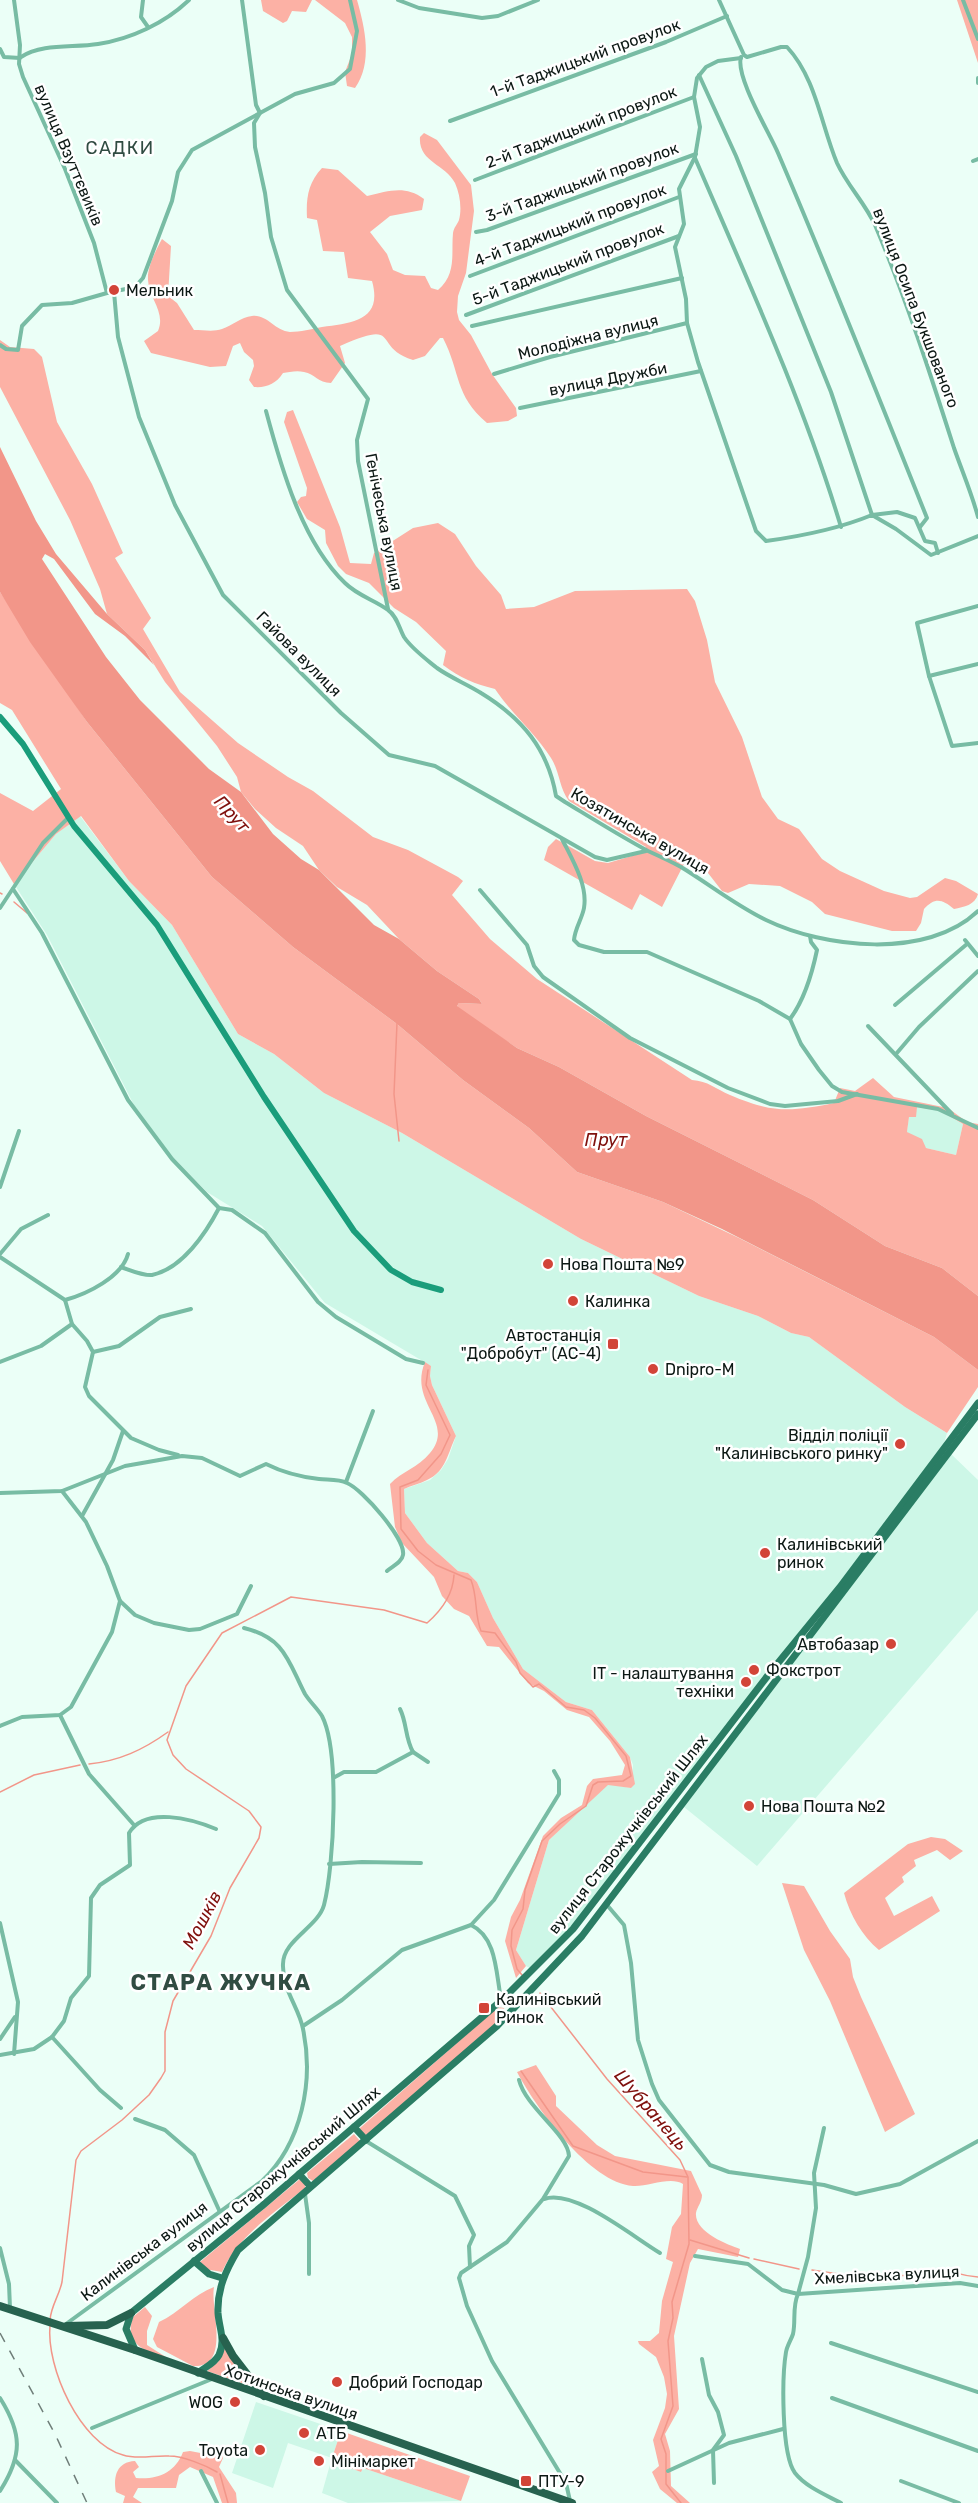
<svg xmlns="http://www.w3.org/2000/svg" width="978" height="2503" viewBox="0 0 978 2503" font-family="Rubik,sans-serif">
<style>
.built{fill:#cdf7e7}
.green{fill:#fcb1a5;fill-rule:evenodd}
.water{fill:#f29689}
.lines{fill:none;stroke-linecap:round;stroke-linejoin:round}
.stream{stroke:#f29689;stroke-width:1.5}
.street{stroke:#78bca4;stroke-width:4}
.secondary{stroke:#1a9d7b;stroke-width:6}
.primary{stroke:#2a7d64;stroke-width:7}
.highway{stroke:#27624f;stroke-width:8}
.rail{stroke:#6f7e79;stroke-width:1.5;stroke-dasharray:10 10;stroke-linecap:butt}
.poi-dot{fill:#d24438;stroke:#fff;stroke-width:2}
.labels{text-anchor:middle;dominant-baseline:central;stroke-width:5;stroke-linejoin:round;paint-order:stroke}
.street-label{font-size:16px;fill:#0c1814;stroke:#fff}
.poi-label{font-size:16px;fill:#0c1814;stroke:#fff;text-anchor:start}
.neighbourhood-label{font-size:18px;letter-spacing:1.5px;fill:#304c42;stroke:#fff}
.water-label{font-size:18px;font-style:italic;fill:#7f100d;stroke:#fff}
.district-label{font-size:22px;font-weight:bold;letter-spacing:1.5px;fill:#304c42;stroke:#fff}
</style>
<rect width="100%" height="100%" fill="#ebfff7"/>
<g class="built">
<polygon points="80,816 129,881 172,925 238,1034 274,1054 324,1093 402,1133 581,1239 699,1296 758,1316 791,1333 809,1337 905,1407 947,1433 943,1447 790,1655 707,1758 683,1792 606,1892 535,1971 526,1966 516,1950 549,1840 608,1784 631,1788 633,1765 630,1757 592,1710 566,1702 523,1669 493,1618 477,1582 468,1573 458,1571 427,1543 405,1513 404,1489 430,1480 441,1470 448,1459 456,1436 432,1385 430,1376 431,1366 325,1303 262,1226 207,1192 168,1152 134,1105 47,935 14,884 56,834"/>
<polygon points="917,1107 941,1111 963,1124 956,1155 926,1148 907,1132 909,1116"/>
<polygon points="950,1453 978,1480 978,1610 757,1866 684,1807"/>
<polygon points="256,2402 341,2431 332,2458 288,2443 273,2488 232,2473"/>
<polygon points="331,2461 361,2472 363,2468 461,2501 348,2503 322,2493"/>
</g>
<g class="green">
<polygon points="261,0 312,0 306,12 292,11 287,21 283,23 263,11"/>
<path d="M315 0H357C365 28 373 63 355 88L347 86 345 72 352 54V37L345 23Z"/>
<polygon points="957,0 978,0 978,63"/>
<path d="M424 133 437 140 471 185 474 211 466 273 458 296 457 312 459 320 471 335 492 374 516 408 517 416 508 421 487 423C454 395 461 373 443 338H440L425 356 413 360C371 347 403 318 340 346L345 363 331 383C318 383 315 374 304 372 297 370 289 372 283 373 276 384 266 388 254 387L249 380 254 366 253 360 244 352 240 343 233 346 226 366 210 367 151 353 144 341 158 331C166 312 149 299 148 280 147 267 156 250 162 239L171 246 168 296 177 303 194 330C203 330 214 332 222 329 232 326 241 317 252 316 267 314 275 331 290 332 300 332 312 329 322 327 353 323 383 320 372 281L348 278 344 252 323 251 317 220 307 218C306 198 308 183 322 168L338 170 367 196C389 191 405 185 424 199L422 210 390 216 370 232 387 254 393 270 405 275 425 276 431 288 438 290C457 274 451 253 453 233 454 227 457 225 459 220 462 209 460 194 455 183 445 164 418 162 420 137Z"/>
<path d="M0 340 10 347 34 349 42 357 57 422 92 484 123 553 115 558 151 618 143 629 180 692 238 743 288 777 313 791 373 837 408 850 458 877 463 881 452 895 490 939 537 979 692 1080C708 1081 716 1089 730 1095 772 1113 790 1112 834 1103L840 1088 855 1091 873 1078 894 1097 948 1108 967 1122 978 1124V1296L942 1268 885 1246 813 1200 646 1116 559 1067 517 1048 459 1010 457 1006 459 1003 482 1004 479 999 437 971 399 939 367 905 337 887 319 870 303 846 276 828 255 809 241 792 237 777 217 746 165 682 145 650 107 614 100 589 70 520 0 387ZM917 1107 941 1111 963 1124 956 1155 926 1148 922 1139 907 1132 909 1117H916Z"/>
<path d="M293 410 340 527 350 563 371 564 374 553 413 528 438 523 455 534 476 566 501 595 506 609 534 607 575 591 687 589 695 601 707 640 715 682 742 737 762 797 778 819 799 829 822 859 840 871 884 891 910 898 917 897 945 878 956 881 978 894C975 905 964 907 954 909 942 899 935 897 924 909L921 923 916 931H892L825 914 812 902 780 886 749 884 728 893 722 891 694 855 686 860 662 907 640 894 632 910 544 860 548 847 556 839 595 861 608 863 642 853 646 847 569 801C559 788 560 772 551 758 535 733 512 714 495 689 475 684 460 678 443 665L446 651 416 622 394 608 369 583 346 574 338 566 326 543 325 530 307 519 297 502 301 497 306 496 307 488 284 422 287 412Z"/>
<polygon points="0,592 87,722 212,877 293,947 397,1024 463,1080 529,1128 577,1172 663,1202 739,1238 934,1337 978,1370 978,1387 947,1433 905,1407 809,1337 791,1333 758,1316 699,1296 581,1239 402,1133 324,1093 274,1054 238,1034 172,925 129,881 81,816 56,834 14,884 0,861 0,793 33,811 61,789 12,710 0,703"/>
<path d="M425 1362 431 1366 430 1376 432 1385 456 1436C448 1452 446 1472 427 1480 420 1484 412 1485 404 1489L405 1513 427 1543 458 1571 468 1573 477 1582 493 1618 523 1669 566 1702 592 1710 630 1757 635 1784 631 1788 608 1785 549 1840 516 1950 526 1966 516 1978 505 1941 511 1917 520 1900 543 1836 561 1818 582 1805 587 1786 593 1779 622 1775 625 1765 610 1741 589 1717 567 1710 544 1691 528 1683 499 1647 487 1646 469 1616 454 1609 442 1596 434 1577 402 1543 395 1527 390 1484C402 1471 418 1468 430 1453 456 1422 408 1403 425 1362Z"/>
<path d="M931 1837 945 1839 963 1851 950 1860 937 1850 914 1860 916 1866 902 1877 904 1882 885 1898 894 1916 932 1896 940 1911 879 1950C862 1936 850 1915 844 1893L908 1844Z"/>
<polygon points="782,1883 804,1886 830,1931 850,1959 853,1977 861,1997 915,2114 885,2132 830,2001 804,1950"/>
<polygon points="498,2007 504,2008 505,2015 367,2136 360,2131 360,2128"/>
<path d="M536 2065 556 2096V2106L597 2145 615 2156 691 2171 702 2195C702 2202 697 2207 696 2213 694 2232 728 2245 740 2249L738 2257 698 2249 690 2263 674 2336 679 2409 665 2434 670 2451 671 2486 690 2503H677L660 2489 652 2472 659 2466 653 2440 665 2408 667 2394 664 2377 656 2357 639 2344 638 2341H650L659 2333 662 2301 673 2262 666 2259 672 2227 681 2214 683 2184C670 2176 648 2187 633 2186 590 2183 536 2108 517 2072Z"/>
<polygon points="354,2134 360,2141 313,2181 308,2178 307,2173"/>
<path d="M300 2179 305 2183V2188C275 2212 238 2236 222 2272L205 2269 200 2262Z"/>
<path d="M214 2287C210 2309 232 2368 193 2366L157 2347 153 2339 159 2322C179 2313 194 2294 214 2287Z"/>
<path d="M145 2307 152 2316 147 2331V2345L169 2359C147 2351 123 2346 133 2317Z"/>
<polygon points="224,2348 248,2385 207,2371 218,2362"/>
<polygon points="341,2431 470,2476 461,2501 363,2468 361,2472 331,2461"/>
<path d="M190 2451 211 2455 215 2452 222 2453 223 2458 219 2467 236 2493 237 2503H222L213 2477 190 2467 179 2475 176 2488H138L133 2497 142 2503H123L125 2496 116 2492C113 2476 117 2462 135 2461L139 2467 133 2472 136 2478C157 2480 175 2473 183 2452Z"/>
</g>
<polygon class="water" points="0,447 36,521 56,554 107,614 145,650 154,665 125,636 95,614 54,559 45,554 42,559 106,657 140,700 209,769 241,792 273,834 301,859 319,870 374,925 399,939 437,971 479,999 482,1004 459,1003 457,1006 517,1048 559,1067 646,1116 813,1200 885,1246 942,1268 978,1296 978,1370 934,1337 722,1229 663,1202 577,1172 529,1128 463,1080 397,1024 293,947 212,877 87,722 30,642 0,592"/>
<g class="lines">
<g class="stream">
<polyline points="0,893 2,894"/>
<polyline points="14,902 27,913"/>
<polyline points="397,1023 394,1094 399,1141"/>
<path d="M428 1370 426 1385 450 1435 441 1454 418 1480 400 1487 401 1529 418 1551 436 1565 471 1580C478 1598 474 1613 481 1631L495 1633 516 1662 520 1673 533 1687 539 1684 566 1707 584 1710 595 1718 626 1756 631 1776 623 1781 598 1782 593 1785 586 1806 560 1824 542 1841 525 1890 523 1909 512 1930 511 1946 517 1969 522 1975"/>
<path d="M89 1764C119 1761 143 1750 168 1732"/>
<polyline points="0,1792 34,1775 80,1765"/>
<polyline points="540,1993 607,2079 680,2160 688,2177 689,2244 672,2302 673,2318 668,2341 673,2406 661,2439 666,2454 666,2484 681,2503"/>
<polyline points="521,2071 573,2146 643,2172 687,2177"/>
<polyline points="690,2240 749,2258"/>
<polyline points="754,2259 799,2269"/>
<polyline points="812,2270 865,2278 911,2275"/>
<path d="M919 2274C952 2265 949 2275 978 2277"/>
<path d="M50 2320C51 2306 59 2296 62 2282L76 2160 81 2151 122 2120 149 2095 161 2078 165 2071V2032L173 2001 211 1936 230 1888 259 1838 261 1827 249 1811 186 1769 173 1755 167 1740 186 1686 222 1633 291 1597 384 1610 427 1623C442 1610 453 1594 454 1575"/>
<path d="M50 2325C46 2368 80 2443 123 2455 138 2460 154 2455 169 2456 183 2456 205 2465 217 2472"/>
<polyline points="220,2474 228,2503"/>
</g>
<g class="street">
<polyline points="14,0 20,45 19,64 23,77 65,169 94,243 107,293 135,287 143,278 172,201 178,172 192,150 295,94 334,83 350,69 357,31 350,0"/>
<polyline points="143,0 141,17 148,27"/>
<polyline points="242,0 256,105 260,113 254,123 255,147 265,193 271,237 287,290 368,399 357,440 358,461 388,609"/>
<polyline points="398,0 419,8 482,18 498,16 538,0"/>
<path d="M719 0 744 55 747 57 781 47H787C816 78 821 125 837 163 847 185 865 203 875 225 906 298 930 373 954 448 962 471 972 494 978 517"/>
<polyline points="963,0 978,39"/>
<polyline points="0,49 4,57 20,58"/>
<path d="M21 57C42 43 73 48 98 44 131 39 165 23 189 0"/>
<path d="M741 57C735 76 769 132 778 153 830 274 878 396 927 518L920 527"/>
<path d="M741 58 718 61 706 67 697 78 694 97 700 127 695 157 679 189 684 224 675 247 686 299 687 323 698 362 756 531 766 541C803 536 838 529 872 515L896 529 931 555 978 536"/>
<polyline points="699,75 736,156 831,392 872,515 897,512 915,518 925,541 935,543 938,553"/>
<polyline points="978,78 978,83"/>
<polyline points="450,121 666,42 727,16"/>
<path d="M695 158C747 279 803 401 841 527"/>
<polyline points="973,161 978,159"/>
<polyline points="475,180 694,97"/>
<polyline points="476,232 487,230 696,154"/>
<polyline points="470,276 679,197"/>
<polyline points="114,292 118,337 139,417 175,505 223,595 341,713 389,755 435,766 595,857 607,860 646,851"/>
<polyline points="466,315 679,236"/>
<polyline points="472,326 682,278"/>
<polyline points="0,345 6,349 18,350 22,326 42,305 72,303 107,293"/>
<polyline points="494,374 550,357 687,323"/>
<polyline points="520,408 701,371"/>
<path d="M266 411C281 467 302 542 345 583 358 596 375 600 388 610 397 616 399 628 404 637 412 649 426 659 437 668 451 678 467 684 481 693 522 718 548 749 556 796L565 802C593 819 620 836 648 851 659 856 670 861 681 867 709 884 735 905 766 920 824 948 927 960 978 911"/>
<polyline points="978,606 917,623 929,676 952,746 978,743"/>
<polyline points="929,676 978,664"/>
<path d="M562 839C572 859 588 885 584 908 582 919 575 928 574 940L579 945 604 952H647L759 1001 790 1019 801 1044 819 1070 832 1086 842 1092 938 1109 978 1128"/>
<polyline points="13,889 42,933 128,1100 172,1159 219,1208 232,1210 265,1233 318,1302 336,1317 406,1359 423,1363"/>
<polyline points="480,890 527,945 534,966 543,977 630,1038 728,1088 770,1104 785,1106 838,1101 857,1094"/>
<polyline points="0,908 43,843 68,818"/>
<polyline points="965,940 978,956"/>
<polyline points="895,1005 967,944"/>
<path d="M790 1019C805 999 812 974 817 950L811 942 810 936"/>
<polyline points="868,1026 952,1114"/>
<polyline points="896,1054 919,1027 978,971"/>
<polyline points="0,1187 19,1131"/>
<polyline points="0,1254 21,1229 48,1215"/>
<path d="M0 1257 65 1300C87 1294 122 1277 128 1254"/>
<path d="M121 1267C130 1270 143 1276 152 1275 182 1269 206 1233 219 1208"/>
<polyline points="72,1324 87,1341 93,1352 85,1387 89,1396 131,1438 159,1450 178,1455"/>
<polyline points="93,1352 119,1346 160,1317 191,1309"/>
<polyline points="0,1362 41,1346 72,1324 65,1300"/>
<polyline points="346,1482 373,1411"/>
<polyline points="62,1491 86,1522 107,1566 120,1601 135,1615 154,1623 189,1630 200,1629 237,1614 251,1586"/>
<path d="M0 1493 62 1491 125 1466 182 1456 202 1458 240 1476 266 1464C282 1472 301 1477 319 1479 328 1480 339 1479 347 1483 362 1489 406 1539 403 1555 402 1562 393 1566 387 1571"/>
<polyline points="82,1516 113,1460 123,1431"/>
<polyline points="60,1715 89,1774 134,1825"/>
<polyline points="0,1726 22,1717 60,1715 71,1707 112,1632 120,1601"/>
<polyline points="413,1752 428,1762"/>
<path d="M335 1777 344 1772H376L413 1752C405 1738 407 1723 400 1709"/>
<polyline points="329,1864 362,1862 421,1863"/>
<polyline points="607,1905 624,1925 631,1963 638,2040 652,2084 659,2100 710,2165 729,2172 824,2185 856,2194 900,2184 978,2141"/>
<polyline points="0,1923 18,2002 14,2054"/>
<path d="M501 1999C496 1974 497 1937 471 1925L494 1900 559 1794V1780L554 1771"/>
<polyline points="303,2026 342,2000 402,1950 471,1925"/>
<polyline points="0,2039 15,2017"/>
<polyline points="0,2055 34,2049 52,2037"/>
<path d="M519 2080C526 2108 568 2134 569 2156L543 2199 507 2242 461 2273 459 2278 467 2306 492 2361 566 2483 570 2501"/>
<path d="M121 2108 100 2090 52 2037 64 2021 71 1998 89 1976 91 1898 100 1885 130 1865 129 1833C145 1806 192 1819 216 1829"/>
<polyline points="135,2119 165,2130 194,2155 219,2210"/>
<polyline points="824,2128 814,2173 816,2208 808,2257 798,2294 960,2283 978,2286"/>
<polyline points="366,2141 455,2196 474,2235 469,2246 470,2267"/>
<polyline points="305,2194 309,2223 309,2274"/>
<path d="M544 2199C574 2188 633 2237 660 2253"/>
<polyline points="0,2248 9,2284 10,2308"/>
<path d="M695 2256 748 2264 782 2290 798 2294C792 2307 796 2321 793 2334 791 2340 787 2346 786 2352 782 2376 781 2454 795 2473 806 2487 826 2495 841 2503"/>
<path d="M66 2324 262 2181C302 2143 314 2081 303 2029 299 2007 282 1990 283 1964 283 1940 318 1927 324 1905 334 1866 340 1751 322 1716 317 1708 310 1702 305 1694 288 1661 285 1638 244 1628"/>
<polyline points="831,2343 978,2392"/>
<polyline points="702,2359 709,2395 718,2412 724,2435 713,2450 714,2483"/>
<path d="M0 2398C22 2433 23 2455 0 2491"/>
<polyline points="832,2398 978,2451"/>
<polyline points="92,2428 212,2379"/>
<polyline points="15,2460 57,2503"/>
<polyline points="201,2471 217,2503"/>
<polyline points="668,2471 729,2443 783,2429"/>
<polyline points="901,2481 959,2503"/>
</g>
<polyline class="secondary" points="0,717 23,744 74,826 157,925 264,1097 354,1231 391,1270 412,1282 441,1290"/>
<g class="primary">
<polyline points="354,2127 366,2140"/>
<polyline points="299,2174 310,2186"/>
<polyline points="194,2261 209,2274 222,2278"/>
<polyline points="135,2350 126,2329 131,2313 262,2206 502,2000 573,1929 769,1674 840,1587 978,1403"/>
<path d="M198 2373C205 2367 214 2364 219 2355 226 2340 219 2328 218 2313 217 2289 226 2270 238 2250L497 2026 582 1936 978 1414"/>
</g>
<g class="highway">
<polyline points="0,2306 135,2350 572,2503"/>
<polyline points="67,2326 107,2325 131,2313"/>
<polyline points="223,2338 233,2356 264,2396"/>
</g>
<polyline class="rail" points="0,2333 55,2434 87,2503"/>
</g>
<g class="poi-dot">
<circle cx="114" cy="290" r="6"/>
<circle cx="548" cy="1264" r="6"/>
<circle cx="573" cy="1301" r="6"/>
<rect x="607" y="1338" width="12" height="12" rx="3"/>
<circle cx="653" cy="1369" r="6"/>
<circle cx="900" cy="1444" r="6"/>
<circle cx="765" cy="1553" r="6"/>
<circle cx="891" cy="1644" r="6"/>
<circle cx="754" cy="1670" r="6"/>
<circle cx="746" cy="1682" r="6"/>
<circle cx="749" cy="1806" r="6"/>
<rect x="478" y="2002" width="12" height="12" rx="3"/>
<circle cx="337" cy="2382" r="6"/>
<circle cx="235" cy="2402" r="6"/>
<circle cx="304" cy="2433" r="6"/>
<circle cx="260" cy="2450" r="6"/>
<circle cx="319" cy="2461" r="6"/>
<rect x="520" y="2475" width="12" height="12" rx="3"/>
</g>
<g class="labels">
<g class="street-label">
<text transform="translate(585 58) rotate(-20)">1-й Таджицький провулок</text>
<text transform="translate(581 127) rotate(-21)">2-й Таджицький провулок</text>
<text transform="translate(69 155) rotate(67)">вулиця Взуттєвиків</text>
<text transform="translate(582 182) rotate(-20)">3-й Таджицький провулок</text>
<text transform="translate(570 225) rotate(-21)">4-й Таджицький провулок</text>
<text transform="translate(568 264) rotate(-21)">5-й Таджицький провулок</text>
<text transform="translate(916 308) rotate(69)">вулиця Осипа Букшованого</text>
<text transform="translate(588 337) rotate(-14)">Молодіжна вулиця</text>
<text transform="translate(608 379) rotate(-11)">вулиця Дружби</text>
<text transform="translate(384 522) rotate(79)">Генічеська вулиця</text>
<text transform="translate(299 654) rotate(45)">Гайова вулиця</text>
<text transform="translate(640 831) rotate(30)">Козятинська вулиця</text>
<text transform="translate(628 1834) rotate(-52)">вулиця Старожучківський Шлях</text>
<text transform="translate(283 2169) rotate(-40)">вулиця Старожучківський Шлях</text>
<text transform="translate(144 2251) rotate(-37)">Калинівська вулиця</text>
<text transform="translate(887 2275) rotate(-3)">Хмелівська вулиця</text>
<text transform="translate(291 2392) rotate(19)">Хотинська вулиця</text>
</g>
<g class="poi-label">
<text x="126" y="290">Мельник</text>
<text x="560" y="1264">Нова Пошта №9</text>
<text x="585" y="1301">Калинка</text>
<text x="601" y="1335" text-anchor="end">Автостанція<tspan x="601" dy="18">"Добробут" (АС-4)</tspan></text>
<text x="665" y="1369">Dnipro-M</text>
<text x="888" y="1435" text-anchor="end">Відділ поліції<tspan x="888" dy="18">"Калинівського ринку"</tspan></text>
<text x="777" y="1544">Калинівський<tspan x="777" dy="18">ринок</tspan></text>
<text x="879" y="1644" text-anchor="end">Автобазар</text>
<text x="766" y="1670">Фокстрот</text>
<text x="734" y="1673" text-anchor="end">ІТ - налаштування<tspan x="734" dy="18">техніки</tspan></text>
<text x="761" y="1806">Нова Пошта №2</text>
<text x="496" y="1999">Калинівський<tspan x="496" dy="18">Ринок</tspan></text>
<text x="349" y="2382">Добрий Господар</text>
<text x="223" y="2402" text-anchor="end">WOG</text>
<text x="316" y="2433">АТБ</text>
<text x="248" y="2450" text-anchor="end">Toyota</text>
<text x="331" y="2461">Мінімаркет</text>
<text x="538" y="2481">ПТУ-9</text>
</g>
<g class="neighbourhood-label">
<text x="120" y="148">САДКИ</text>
</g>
<g class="water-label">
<text transform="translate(232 814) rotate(47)">Прут</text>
<text x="606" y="1140">Прут</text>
<text transform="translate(202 1920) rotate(-62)">Мошків</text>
<text transform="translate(651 2110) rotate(49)">Шубранець</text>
</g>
<g class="district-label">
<text x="221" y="1982">СТАРА ЖУЧКА</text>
</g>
</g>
</svg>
